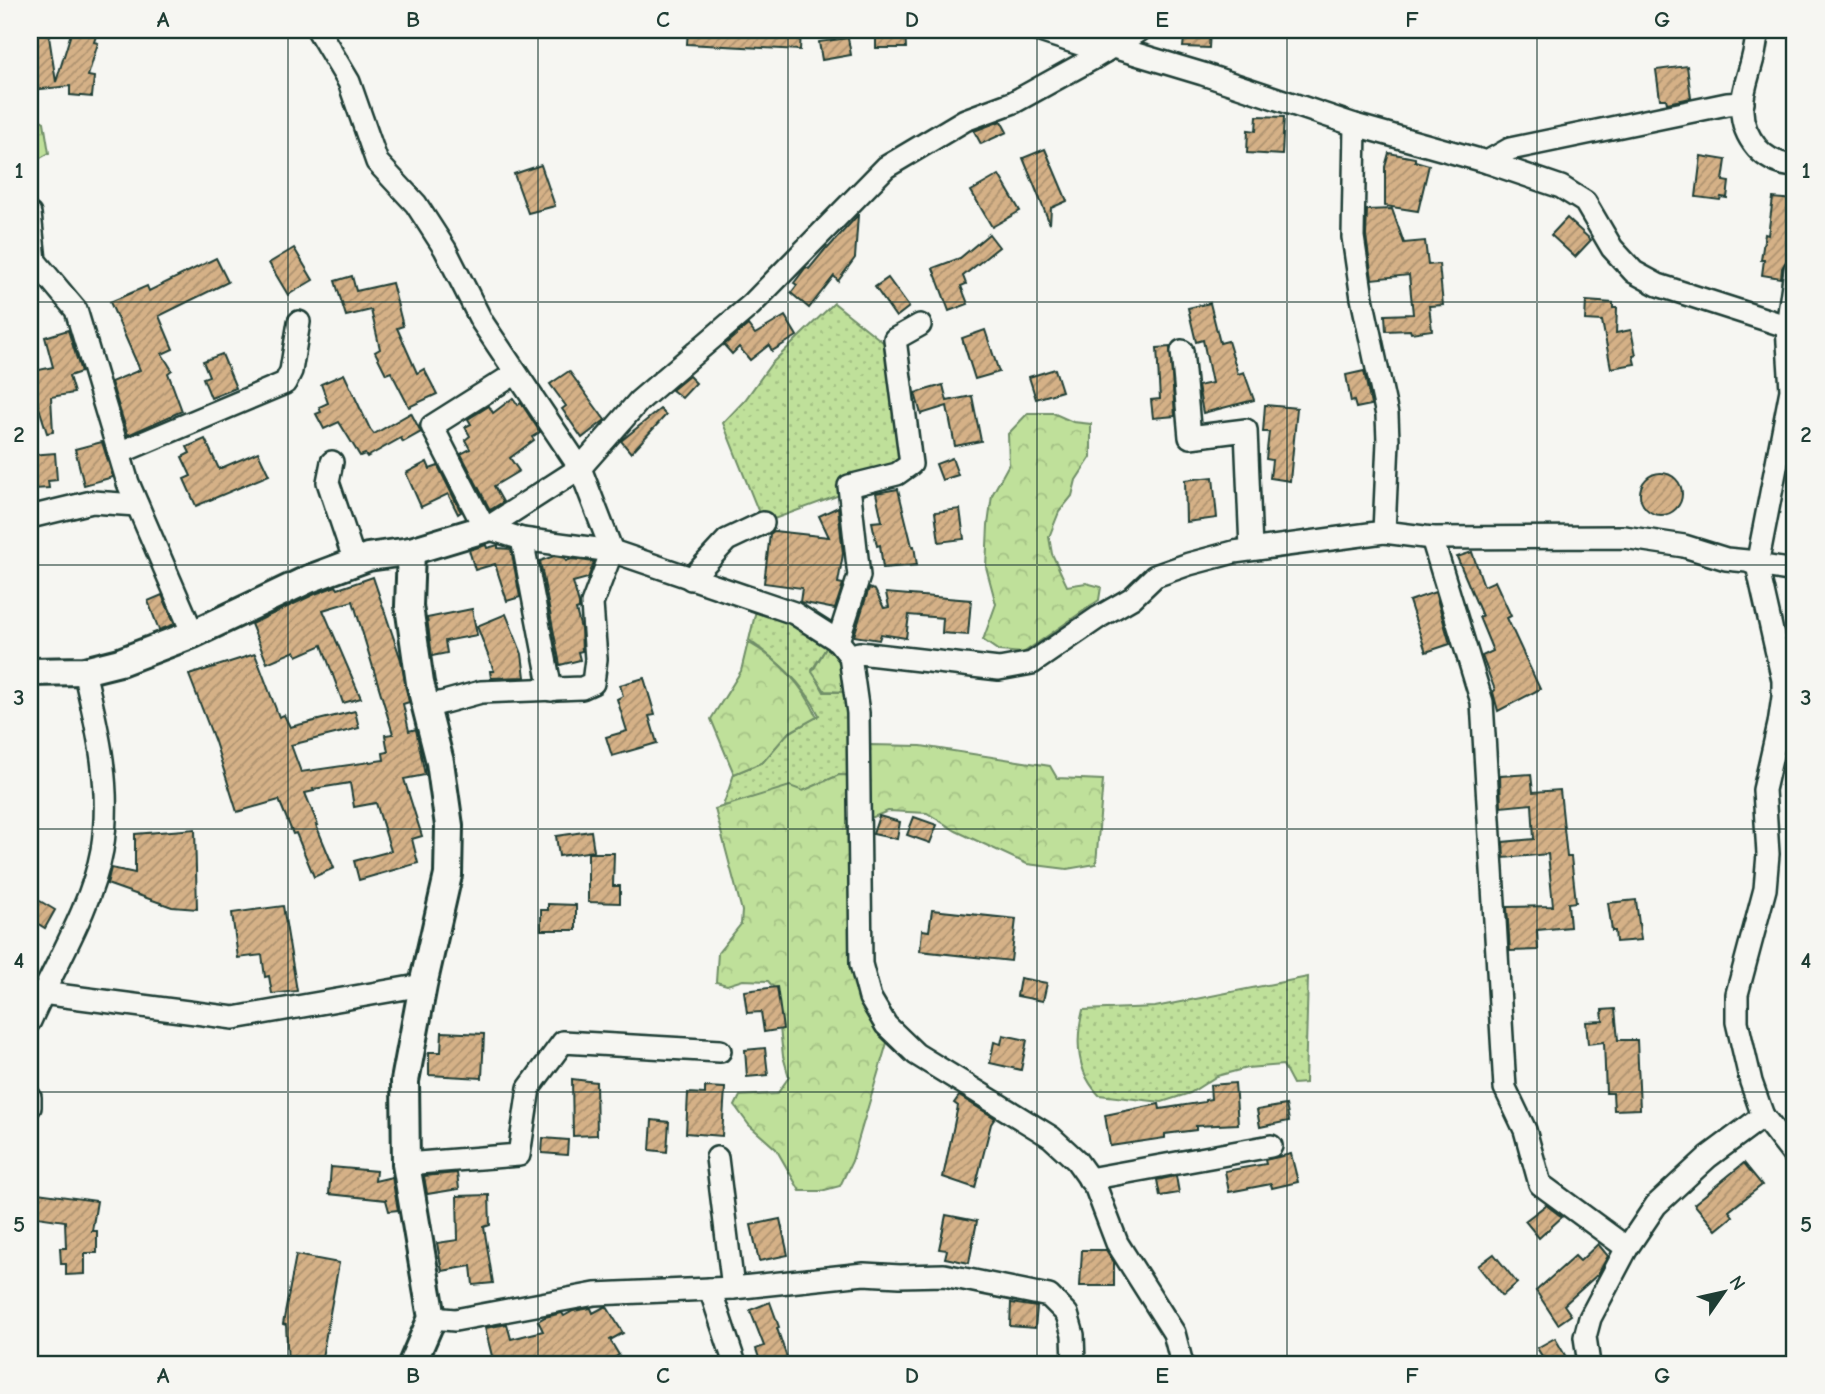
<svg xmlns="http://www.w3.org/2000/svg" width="1825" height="1394" viewBox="0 0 1825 1394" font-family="'Comic Neue',sans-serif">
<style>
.grass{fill:url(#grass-dots);stroke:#6f8e67;stroke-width:2}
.forest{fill:url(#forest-crowns);stroke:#6f8e67;stroke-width:2}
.building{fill:url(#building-hatch);stroke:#1f3d34;stroke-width:2}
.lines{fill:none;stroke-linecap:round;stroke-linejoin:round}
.minor-casing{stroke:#1f3d34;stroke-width:26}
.tertiary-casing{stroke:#1f3d34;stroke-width:32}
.minor{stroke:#f6f6f2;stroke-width:21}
.tertiary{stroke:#f6f6f2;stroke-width:26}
.grid{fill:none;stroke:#1f3d34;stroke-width:2;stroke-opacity:0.55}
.neatline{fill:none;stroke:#1f3d34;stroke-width:2.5}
.grid-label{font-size:23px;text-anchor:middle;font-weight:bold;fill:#1f3d34}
</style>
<defs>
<pattern id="grass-dots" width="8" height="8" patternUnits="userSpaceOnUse" patternTransform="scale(1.75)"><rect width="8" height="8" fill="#bfe09a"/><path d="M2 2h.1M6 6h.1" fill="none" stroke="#a4c185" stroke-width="1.8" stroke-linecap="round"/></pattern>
<pattern id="forest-crowns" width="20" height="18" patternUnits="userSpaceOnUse" patternTransform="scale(1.75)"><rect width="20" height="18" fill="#bfe09a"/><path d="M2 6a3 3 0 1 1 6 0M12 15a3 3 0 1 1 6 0" fill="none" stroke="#a4c185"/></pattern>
<pattern id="building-hatch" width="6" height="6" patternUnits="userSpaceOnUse" patternTransform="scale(1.75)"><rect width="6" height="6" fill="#d5b187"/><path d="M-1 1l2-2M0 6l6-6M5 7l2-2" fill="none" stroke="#ac916f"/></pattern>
</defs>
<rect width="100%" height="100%" fill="#f6f6f2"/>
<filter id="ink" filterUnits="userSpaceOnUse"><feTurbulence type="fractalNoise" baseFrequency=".0143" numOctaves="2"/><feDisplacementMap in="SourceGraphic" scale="14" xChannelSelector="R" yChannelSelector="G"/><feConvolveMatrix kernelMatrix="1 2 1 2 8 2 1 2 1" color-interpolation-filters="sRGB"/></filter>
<g filter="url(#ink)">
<g class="grass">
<polygon points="834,303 888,346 909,437 897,474 763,523 723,423 745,400 771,364"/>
<path d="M757 606 832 639 812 670 824 692H849L859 776 839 775 803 791 723 806 734 774 763 762 786 735 819 715C803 682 777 661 749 640Z"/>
<path d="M1308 977 1305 1083 1293 1084 1283 1065 1247 1068 1217 1076 1190 1093 1162 1102 1099 1095C1076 1071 1075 1041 1083 1010L1155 1007Z"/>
</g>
<g class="forest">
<polygon points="30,114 44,122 49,153 30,164"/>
<polygon points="1028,413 1053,413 1073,422 1091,424 1091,457 1076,480 1072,496 1059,512 1049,537 1052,554 1067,586 1086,583 1101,587 1099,600 1023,653 999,651 983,640 996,604 986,567 988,525 992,495 1009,464 1008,434"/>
<polygon points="832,638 847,657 849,692 825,691 812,672"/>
<path d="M748 642C777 658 804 686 817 717L788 733 763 762 734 774 711 719 741 671Z"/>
<polygon points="870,745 921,746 1050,766 1057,778 1103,780 1096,864 1067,869 1027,864 956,831 927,813 888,811 866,820"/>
<polygon points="839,775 859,776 861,961 889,1036 852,1161 840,1186 821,1191 800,1191 776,1149 749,1125 735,1106 740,1096 777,1094 789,1077 783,1056 776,990 768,981 743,980 727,985 716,982 718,953 741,924 742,911 715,809 790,786 803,791"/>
</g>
<g class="building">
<polygon points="30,30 48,30 56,82 72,30 98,30 94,42 98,43 88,76 94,77 92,97 70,95 70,86 32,90"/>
<polygon points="688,30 801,30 800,50 687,44"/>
<polygon points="876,30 905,30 906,48 876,48"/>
<polygon points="1185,30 1210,30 1209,48 1183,47"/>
<polygon points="848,38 851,55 822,60 819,42"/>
<polygon points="1687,66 1691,98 1667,103 1666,99 1660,99 1656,70"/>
<polygon points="1257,116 1284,117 1282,155 1247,153 1248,130 1256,131"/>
<polygon points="1001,121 1007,132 981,144 974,131"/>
<polygon points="1045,149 1067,201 1051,208 1050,224 1023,158"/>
<polygon points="1389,153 1415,158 1415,161 1429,165 1418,211 1385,206 1385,167"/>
<polygon points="1701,156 1726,160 1723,181 1729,182 1727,198 1721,197 1720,200 1696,197"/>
<polygon points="541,165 555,206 528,213 514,174"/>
<polygon points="999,175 1020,211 992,227 971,191"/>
<polygon points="1773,198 1794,200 1787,260 1782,268 1781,278 1762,275 1764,260 1761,260 1765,234 1768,235"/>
<polygon points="1392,209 1404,243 1425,241 1428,265 1439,264 1443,305 1429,306 1432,330 1411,333 1410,330 1386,331 1385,315 1413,314 1409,275 1372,279 1366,236 1367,210"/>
<polygon points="858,215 855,258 838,281 834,276 809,308 791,293 797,285 794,283 806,267 809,269 827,247 828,248"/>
<polygon points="1567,218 1591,240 1575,257 1551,235"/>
<polygon points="989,234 999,247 963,276 966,284 961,286 968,304 949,311 933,268 960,258"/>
<polygon points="294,248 313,280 288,295 269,263"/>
<polygon points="216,258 228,282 159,316 173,349 162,354 172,370 168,373 182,411 128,435 111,382 140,370 110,302 147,286 149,291"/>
<polygon points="352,276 356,291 392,283 403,326 397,328 417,373 424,369 437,394 409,407 391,372 386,374 375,352 380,349 371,310 346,316 335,281"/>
<polygon points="888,278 909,307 896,317 875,287"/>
<polygon points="1586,301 1613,303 1613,308 1617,308 1616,333 1631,330 1636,355 1633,356 1635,364 1611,368 1602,321 1585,320"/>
<polygon points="1210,303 1220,343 1228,341 1238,374 1244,372 1254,400 1203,413 1198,386 1212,383 1203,340 1196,342 1188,308"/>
<polygon points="785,316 797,336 772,351 769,345 750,360 739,347 732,354 724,345 748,325 755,334"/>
<polygon points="68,330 81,372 69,376 74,393 51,397 53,432 47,433 34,392 30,393 30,372 53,367 45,337"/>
<polygon points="985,330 999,372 975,379 962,338"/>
<polygon points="1170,347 1175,416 1153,418 1151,400 1160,399 1157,348"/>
<polygon points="222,354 236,388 211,398 203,378 209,376 203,361"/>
<polygon points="1055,369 1062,391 1036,399 1029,377"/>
<polygon points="569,371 605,420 582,438 562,409 566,406 550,384"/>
<polygon points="1364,371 1371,405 1356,408 1354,401 1351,402 1346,375"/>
<polygon points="344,374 370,429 374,434 411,413 421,432 403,442 401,438 367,457 365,454 360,456 339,422 324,429 316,414 321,412 319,407 328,403 321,384"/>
<polygon points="689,376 696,383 682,398 672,390"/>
<polygon points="943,385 947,401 972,396 981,441 955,446 947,406 921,414 915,393"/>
<polygon points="513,398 518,405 521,403 540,432 532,437 534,440 510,458 519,471 494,486 503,502 490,510 461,454 470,449 465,440 470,436 465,427 471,424 468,419 489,406 493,413"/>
<polygon points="1265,405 1297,408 1290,481 1270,478 1272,460 1266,459 1269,432 1263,432"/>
<polygon points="660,409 666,415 631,453 621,441"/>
<polygon points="205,439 219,469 258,452 269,475 196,506 184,479 191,476 182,457 190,453 187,447"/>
<polygon points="102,442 113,477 84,485 75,449"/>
<polygon points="55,453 57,480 48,481 49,488 34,489 31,455"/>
<polygon points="952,458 958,475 942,480 936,464"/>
<polygon points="427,462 430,469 438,466 461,512 458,514 448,494 421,507 406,473"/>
<circle cx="1661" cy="494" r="21"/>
<polygon points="1213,477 1217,518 1186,522 1185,480"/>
<polygon points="898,489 912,546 914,546 917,565 883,568 880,545 877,546 872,522 882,521 876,493"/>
<polygon points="838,507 843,554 838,583 843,584 835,609 800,602 802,588 764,583 770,534 774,531 829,537 819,516"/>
<polygon points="960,509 964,539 939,542 935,512"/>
<polygon points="486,545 487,548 498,545 498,548 511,549 520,597 507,601 495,564 475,570 469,550"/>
<polygon points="1472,552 1484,586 1495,581 1511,616 1507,618 1540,689 1498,711 1493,692 1495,690 1482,656 1493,651 1479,617 1482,616 1457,557"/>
<polygon points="554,556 565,558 566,561 572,559 594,562 588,578 573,582 579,604 579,609 576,610 581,629 582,651 578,652 580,660 560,665 540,561"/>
<polygon points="373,577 401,660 409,702 403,704 409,731 416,729 425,775 404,779 422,836 412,839 418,863 359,880 354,861 391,851 376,803 354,807 350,783 313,789 314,791 305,793 318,825 316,825 334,868 314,877 296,833 293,834 279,800 237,812 215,742 189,675 255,654 279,717 284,715 290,727 355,711 359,728 291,745 301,772 384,760 383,753 388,752 385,735 393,734 353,601 323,610 361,698 343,703 322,645 297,656 295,651 267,663 251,624 315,594 336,586 338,589"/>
<polygon points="869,588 875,590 884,608 889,607 886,593 971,600 968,635 942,633 943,618 909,615 906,638 881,634 879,640 854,636"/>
<polygon points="1435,592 1450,644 1426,652 1409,601"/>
<polygon points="162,595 175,624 159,630 148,601"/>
<polygon points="472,609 477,635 445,641 447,653 432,656 427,618"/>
<polygon points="506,614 522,654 525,677 491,678 490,671 494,671 477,626"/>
<polygon points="644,678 655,715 649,716 657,743 612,756 606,737 627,731 617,699 623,696 620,685"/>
<polygon points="1531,774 1533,792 1560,790 1567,857 1571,857 1576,902 1568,903 1570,927 1537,930 1538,950 1510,951 1507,907 1553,906 1548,854 1504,858 1503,842 1534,839 1532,804 1501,807 1500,776"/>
<polygon points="879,816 900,822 897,839 873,834"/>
<polygon points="914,817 937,825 930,843 907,835"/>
<polygon points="195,829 197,909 172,907 107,884 111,868 135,873 135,834"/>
<polygon points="591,831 594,851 559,856 556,836"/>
<polygon points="588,853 614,853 613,886 620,886 620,903 588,902"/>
<polygon points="30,895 55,910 45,928 30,919"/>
<polygon points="1636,900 1641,940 1616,942 1615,931 1612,931 1608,903"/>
<polygon points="548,904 576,905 576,930 541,930 541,910 548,910"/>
<polygon points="283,906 297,991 272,994 269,976 265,977 262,955 238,958 232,913"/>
<polygon points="932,910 1016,919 1011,961 920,951 922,930 929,931"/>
<polygon points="1020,978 1047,983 1043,1001 1017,996"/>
<polygon points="777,987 783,1029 764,1032 761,1012 747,1013 744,991"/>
<polygon points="1615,1009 1618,1040 1637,1040 1640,1109 1614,1110 1613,1093 1606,1093 1604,1042 1588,1044 1586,1022 1603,1021 1602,1010"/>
<polygon points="442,1032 484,1034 482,1078 429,1075 429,1052 441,1052"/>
<polygon points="1003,1035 1027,1040 1021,1070 990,1063 994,1042 1001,1044"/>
<polygon points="765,1048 768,1075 747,1077 745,1050"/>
<polygon points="572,1079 596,1082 597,1135 573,1136"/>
<polygon points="1235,1083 1238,1124 1196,1126 1196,1130 1165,1134 1165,1138 1110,1146 1105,1115 1159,1104 1160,1109 1205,1102 1205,1100 1211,1099 1210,1085"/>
<polygon points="705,1087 725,1088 722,1136 686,1133 688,1093 705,1094"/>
<polygon points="959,1096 995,1118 991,1124 975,1188 943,1177 958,1106 954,1103"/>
<polygon points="1286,1105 1289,1121 1260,1127 1257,1110"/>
<polygon points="652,1120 669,1122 667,1152 650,1150"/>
<polygon points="543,1138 568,1140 567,1155 542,1153"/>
<polygon points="1291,1154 1298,1182 1272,1188 1271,1184 1229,1192 1225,1171 1266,1164 1265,1160"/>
<polygon points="1744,1163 1762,1185 1729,1211 1733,1216 1716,1230 1694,1204"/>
<polygon points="331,1167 376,1171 375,1181 392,1177 398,1210 389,1211 386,1200 329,1194"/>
<polygon points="457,1173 459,1189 427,1194 424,1176"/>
<polygon points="1176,1176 1179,1193 1160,1196 1157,1180"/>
<polygon points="30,1192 97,1201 92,1231 97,1231 97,1253 85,1253 85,1274 66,1275 66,1264 61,1264 60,1248 66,1248 65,1221 30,1216"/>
<polygon points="489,1195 490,1225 484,1227 493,1283 473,1285 471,1266 442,1271 437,1243 458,1240 457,1196"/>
<polygon points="1546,1205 1562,1217 1539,1238 1525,1221"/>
<polygon points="946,1215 977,1221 969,1263 945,1258 947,1250 939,1249"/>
<polygon points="780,1219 788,1255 759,1261 751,1225"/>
<polygon points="1598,1244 1608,1256 1598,1274 1564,1305 1571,1315 1558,1324 1536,1291 1575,1256 1580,1261"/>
<polygon points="1082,1250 1106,1250 1114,1262 1114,1286 1080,1286"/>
<polygon points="1494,1254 1517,1283 1502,1296 1478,1266"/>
<polygon points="296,1255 339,1263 321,1363 288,1364 286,1325 283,1324"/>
<polygon points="770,1302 779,1327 777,1328 789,1364 761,1364 756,1349 764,1346 750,1310"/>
<polygon points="1011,1303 1037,1307 1035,1328 1010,1326"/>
<polygon points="604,1307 607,1307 623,1333 610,1340 619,1355 603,1364 494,1364 485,1328 507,1324 511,1339 543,1331 538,1321 545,1317 562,1313 564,1316 573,1311 591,1308 593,1313"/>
<polygon points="1555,1338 1570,1364 1547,1364 1537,1348"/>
</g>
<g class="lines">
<g class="minor-casing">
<g id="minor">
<polyline points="318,30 349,82 377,162 416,204 445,249 482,322 580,468 612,551 592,604 596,659 593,683 582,688 481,692 426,707"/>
<polyline points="1037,30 1104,52"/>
<path d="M1757 30C1757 73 1723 107 1757 148 1768 160 1780 165 1795 166"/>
<polyline points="1113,47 1203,74 1355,125 1487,162 1561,187 1585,202 1612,248 1634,272 1658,285 1795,329"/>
<polyline points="1355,125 1353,237 1362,298 1387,415 1388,441 1384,532"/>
<polyline points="1487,162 1510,149 1727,104 1743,103"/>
<polyline points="30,214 35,261 76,310 128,483 193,634"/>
<polyline points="1182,351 1190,437 1246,430 1251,549"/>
<polyline points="119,453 285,383 291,371 299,322"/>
<polyline points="332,462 328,482 355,562"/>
<polyline points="30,517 92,502 137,505"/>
<polyline points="487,528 522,539 612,551 794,613 838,641 850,656 858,713 861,964 870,998 886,1025 916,1054 1051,1137 1076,1160 1096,1188 1117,1243 1174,1333 1182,1364"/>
<polyline points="487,528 580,468 639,401 751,305 886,167 965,120 1014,102 1092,59 1140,30"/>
<polyline points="485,529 432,426 516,373"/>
<polyline points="1432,538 1482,702 1505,1088 1525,1130 1540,1184 1627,1248"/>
<polyline points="522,539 551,690"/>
<polyline points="691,579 727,540 763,523"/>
<polyline points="838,641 859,576 849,486 897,474 911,464 895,339 920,325"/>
<polyline points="850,656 859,653 999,669 1032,663 1099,617 1132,598 1155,576 1189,564 1234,552 1384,532 1432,538 1624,537 1684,546 1726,559 1747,561 1757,565 1795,571"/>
<polyline points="42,993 234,1018 423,985"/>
<path d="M30 1021C53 969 92 906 102 850 112 788 98 730 84 671"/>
<polyline points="30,1097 30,1107"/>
<polyline points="1763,1116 1795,1157"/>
<polyline points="717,1158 733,1288"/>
<polyline points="406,1164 519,1155 529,1088 563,1042 720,1051"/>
<polyline points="1089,1179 1271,1146"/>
<polyline points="710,1289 735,1364"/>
<polyline points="432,1318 455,1320 595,1294 733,1288 864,1274 900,1276 944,1275 1049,1296 1067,1314 1073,1335 1074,1364"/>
<polyline points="1589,1364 1585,1337 1590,1318 1627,1248 1656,1205 1708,1157 1763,1116 1751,1082 1737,1022 1737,994 1765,889 1768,854 1764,790 1779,724 1783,697 1783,680 1757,565 1791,390 1787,327 1795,270"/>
</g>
</g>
<g class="tertiary-casing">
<g id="tertiary">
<polyline points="411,551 409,606 420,683 440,762 449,826 448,875 423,985 405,1081 406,1164 432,1318 412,1364"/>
<polyline points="30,672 84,671 120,662 193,634 309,579 368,557 411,551 487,528"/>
</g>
</g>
<use href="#minor" class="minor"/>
<use href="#tertiary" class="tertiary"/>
</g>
</g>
<path class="grid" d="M288 30V1364M538 30V1364M788 30V1364M1037 30V1364M1287 30V1364M1537 30V1364M30 302H1795M30 565H1795M30 829H1795M30 1092H1795"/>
<rect width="1825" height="1394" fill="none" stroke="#f6f6f2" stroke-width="77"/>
<g transform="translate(1724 1292) rotate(56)" stroke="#f6f6f2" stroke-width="5" paint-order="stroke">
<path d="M0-5L12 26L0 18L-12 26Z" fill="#1f3d34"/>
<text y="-10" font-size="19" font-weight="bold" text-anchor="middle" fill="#1f3d34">N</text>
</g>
<rect x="38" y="38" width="1748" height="1318" class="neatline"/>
<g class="grid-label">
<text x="163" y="27">A</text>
<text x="413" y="27">B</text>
<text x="663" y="27">C</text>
<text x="912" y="27">D</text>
<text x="1162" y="27">E</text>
<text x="1412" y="27">F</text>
<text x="1662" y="27">G</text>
<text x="19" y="178">1</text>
<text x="1806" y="178">1</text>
<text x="19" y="442">2</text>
<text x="1806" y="442">2</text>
<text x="19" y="705">3</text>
<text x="1806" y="705">3</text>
<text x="19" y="968">4</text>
<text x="1806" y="968">4</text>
<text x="19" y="1232">5</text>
<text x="1806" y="1232">5</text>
<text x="163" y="1383">A</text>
<text x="413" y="1383">B</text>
<text x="663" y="1383">C</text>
<text x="912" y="1383">D</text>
<text x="1162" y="1383">E</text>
<text x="1412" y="1383">F</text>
<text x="1662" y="1383">G</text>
</g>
</svg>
